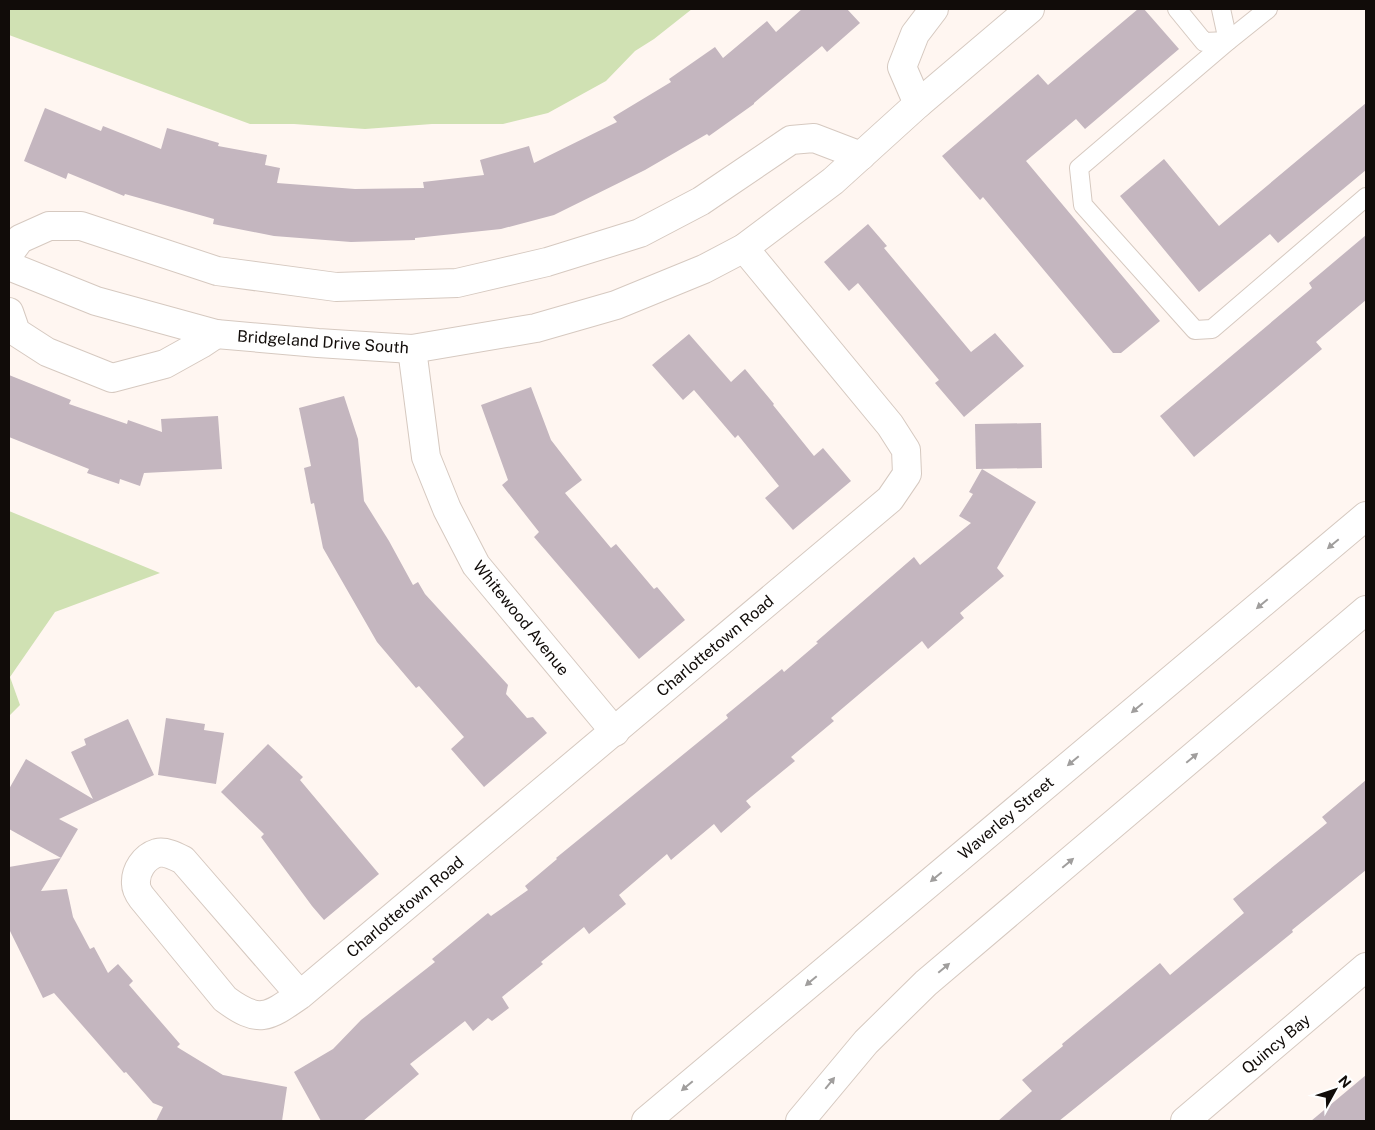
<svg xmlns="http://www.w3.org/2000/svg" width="1375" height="1130" viewBox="0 0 1375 1130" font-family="'Public Sans',sans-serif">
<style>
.green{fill:#d0e1b3}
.building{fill:#c4b6bf}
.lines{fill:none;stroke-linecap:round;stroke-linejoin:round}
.service-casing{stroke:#d6c9c0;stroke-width:20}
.minor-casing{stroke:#d6c9c0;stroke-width:30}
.tertiary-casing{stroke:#d6c9c0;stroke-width:30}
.secondary-casing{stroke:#d6c9c0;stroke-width:30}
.service{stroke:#fff;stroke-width:18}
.minor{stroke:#fff;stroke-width:28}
.tertiary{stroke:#fff;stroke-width:28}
.secondary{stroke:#fff;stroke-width:28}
.oneway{fill:#a09e9d}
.labels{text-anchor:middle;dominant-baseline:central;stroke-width:4;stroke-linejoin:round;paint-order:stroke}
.street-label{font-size:16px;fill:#110c09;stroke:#fff}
</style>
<rect width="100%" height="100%" fill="#fff6f1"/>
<g class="green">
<polygon points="9,9 692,9 654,39 635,51 606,81 548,113 503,124 432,124 365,129 294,124 250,124 9,35"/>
<polygon points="9,511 160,573 55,612 10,677 20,705 9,716"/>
</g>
<g class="building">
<polygon points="802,9 847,9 860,23 827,52 822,46 754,103 754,104 709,136 707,134 645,170 554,215 501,229 415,238 415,240 351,242 274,236 213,224 214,219 125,194 124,196 68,173 66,179 24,161 45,108 101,131 103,126 161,149 167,128 219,143 218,146 267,155 265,165 280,168 277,183 355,189 424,188 423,182 484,175 480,160 529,146 534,163 617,122 613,117 671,82 669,79 715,47 723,58 767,21 776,32"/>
<polygon points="1138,9 1144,9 1179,49 1085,129 1076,119 1026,161 1160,321 1121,353 1113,353 983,197 980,200 942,156 1038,74 1048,85"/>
<polygon points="1366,103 1366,170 1278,243 1270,234 1199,292 1120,196 1164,159 1219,226"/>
<polygon points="868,224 887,246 884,248 971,352 995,333 1024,366 964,417 935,383 939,380 858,283 849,291 824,262"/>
<polygon points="1366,235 1366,300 1316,342 1322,349 1194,457 1160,416 1312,288 1309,283"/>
<polygon points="689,334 731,382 745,369 774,404 773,405 814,456 823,448 851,481 793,530 765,498 779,486 738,435 735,438 694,390 683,400 652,365"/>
<polygon points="9,375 71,400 69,404 127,424 128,420 162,432 161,419 218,416 222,469 144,473 140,486 120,479 119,484 87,473 89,469 9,437"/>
<polygon points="531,387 551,440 582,480 565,493 611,548 616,544 654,589 657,587 685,620 639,659 534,537 539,532 502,485 508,480 481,405"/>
<polygon points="344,396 358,439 364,501 389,541 413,585 418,582 425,594 508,685 506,694 527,718 533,717 547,733 484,787 451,749 464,737 419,686 416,688 377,642 323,548 314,503 311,504 304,468 311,466 299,408"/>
<polygon points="1041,423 1042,468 976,469 975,424"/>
<polygon points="982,469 1036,502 997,568 1004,576 960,613 964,618 928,649 922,641 831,718 834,721 791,757 795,761 746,801 751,807 721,833 714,824 671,860 667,854 619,895 626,904 589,934 584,927 541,962 543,964 502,997 509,1008 492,1021 488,1018 473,1031 465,1021 410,1064 419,1074 363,1121 321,1121 294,1072 333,1049 361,1020 435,962 432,959 488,913 491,916 528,890 525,886 557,859 556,858 728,718 726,715 782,669 784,672 818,643 816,642 914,557 920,565 971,523 959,516 973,494 969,492"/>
<polygon points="166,718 205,724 204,730 224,733 216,784 158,775"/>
<polygon points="128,719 154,775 59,819 78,829 61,858 9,829 9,789 26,759 93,799 71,752 86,745 84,739"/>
<polygon points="268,744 303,777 300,780 379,874 324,920 312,906 261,837 264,834 221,792"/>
<polygon points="1366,780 1366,870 1292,930 1293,932 1266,954 1059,1121 998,1121 1032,1091 1022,1080 1063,1046 1062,1044 1160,963 1170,975 1244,913 1233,899 1327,823 1322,817"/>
<polygon points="61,858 41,891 67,889 73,917 90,949 94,947 108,973 118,964 133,981 129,985 180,1044 177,1047 223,1075 287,1087 282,1121 156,1121 163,1107 153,1103 126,1072 124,1073 54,993 43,998 9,929 9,867"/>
<polygon points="1366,1075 1366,1121 1311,1121"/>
</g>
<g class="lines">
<g class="service-casing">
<g id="service">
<polyline points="1177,9 1204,42 1228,41 1221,9"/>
<polyline points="1268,9 1228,41 1079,168 1083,205 1195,330 1212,329 1366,197"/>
</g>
</g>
<g class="minor-casing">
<g id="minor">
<polyline points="918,104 902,67 915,34 934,9"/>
<polyline points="9,254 20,239 49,226 81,226 217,271 336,287 457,283 547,262 640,233 701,201 791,140 814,138 861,156"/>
<polyline points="9,312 16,332 47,352 112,378 165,364 201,344 216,334"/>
<polyline points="412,349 426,457 447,509 476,565 615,732"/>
<path d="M300 995 183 860C175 856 165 851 157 853 144 857 135 871 136 884 136 889 139 894 142 898L225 999C259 1024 267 1018 300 995L890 499 907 474 906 450 890 425 744 248"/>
<polyline points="1185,1121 1366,967"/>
</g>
</g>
<g class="tertiary-casing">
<polyline id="tertiary" points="9,266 96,301 216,334 318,343 412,349 536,328 616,305 704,269 744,248 833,181 918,104 1030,9"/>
</g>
<g class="secondary-casing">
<g id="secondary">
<polyline points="646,1121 1366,516"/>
<polyline points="800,1121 866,1042 926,983 1366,610"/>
</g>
</g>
<use href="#service" class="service"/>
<use href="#minor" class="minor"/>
<use href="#tertiary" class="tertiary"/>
<use href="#secondary" class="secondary"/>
</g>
<defs><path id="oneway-solid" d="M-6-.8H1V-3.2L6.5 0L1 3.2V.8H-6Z" transform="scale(1.25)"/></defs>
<g class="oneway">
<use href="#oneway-solid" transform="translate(1333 544) rotate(140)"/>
<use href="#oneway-solid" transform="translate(1262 604) rotate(140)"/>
<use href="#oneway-solid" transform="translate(1137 708) rotate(140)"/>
<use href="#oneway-solid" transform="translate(1192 758) rotate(-40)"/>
<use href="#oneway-solid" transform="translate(1073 761) rotate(140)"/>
<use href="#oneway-solid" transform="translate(1068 863) rotate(-40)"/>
<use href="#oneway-solid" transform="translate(936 877) rotate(140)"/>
<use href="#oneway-solid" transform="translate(944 968) rotate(-40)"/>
<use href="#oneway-solid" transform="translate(811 981) rotate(140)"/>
<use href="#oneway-solid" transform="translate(830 1083) rotate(-51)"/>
<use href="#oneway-solid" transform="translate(687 1086) rotate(140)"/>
</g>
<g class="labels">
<g class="street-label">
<text transform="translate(323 342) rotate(4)">Bridgeland Drive South</text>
<text transform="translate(521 618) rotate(51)">Whitewood Avenue</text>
<text transform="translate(715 646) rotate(-40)">Charlottetown Road</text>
<text transform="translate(1006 818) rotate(-40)">Waverley Street</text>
<text transform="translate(405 907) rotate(-40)">Charlottetown Road</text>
<text transform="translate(1276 1044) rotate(-40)">Quincy Bay</text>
</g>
</g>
<rect width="1375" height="1130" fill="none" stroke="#110c09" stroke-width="20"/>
<g transform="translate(1335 1090) rotate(50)" stroke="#ffffff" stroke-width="4" paint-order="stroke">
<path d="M0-4L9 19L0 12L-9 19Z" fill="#110c09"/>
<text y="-8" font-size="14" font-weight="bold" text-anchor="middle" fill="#110c09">N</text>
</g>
</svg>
